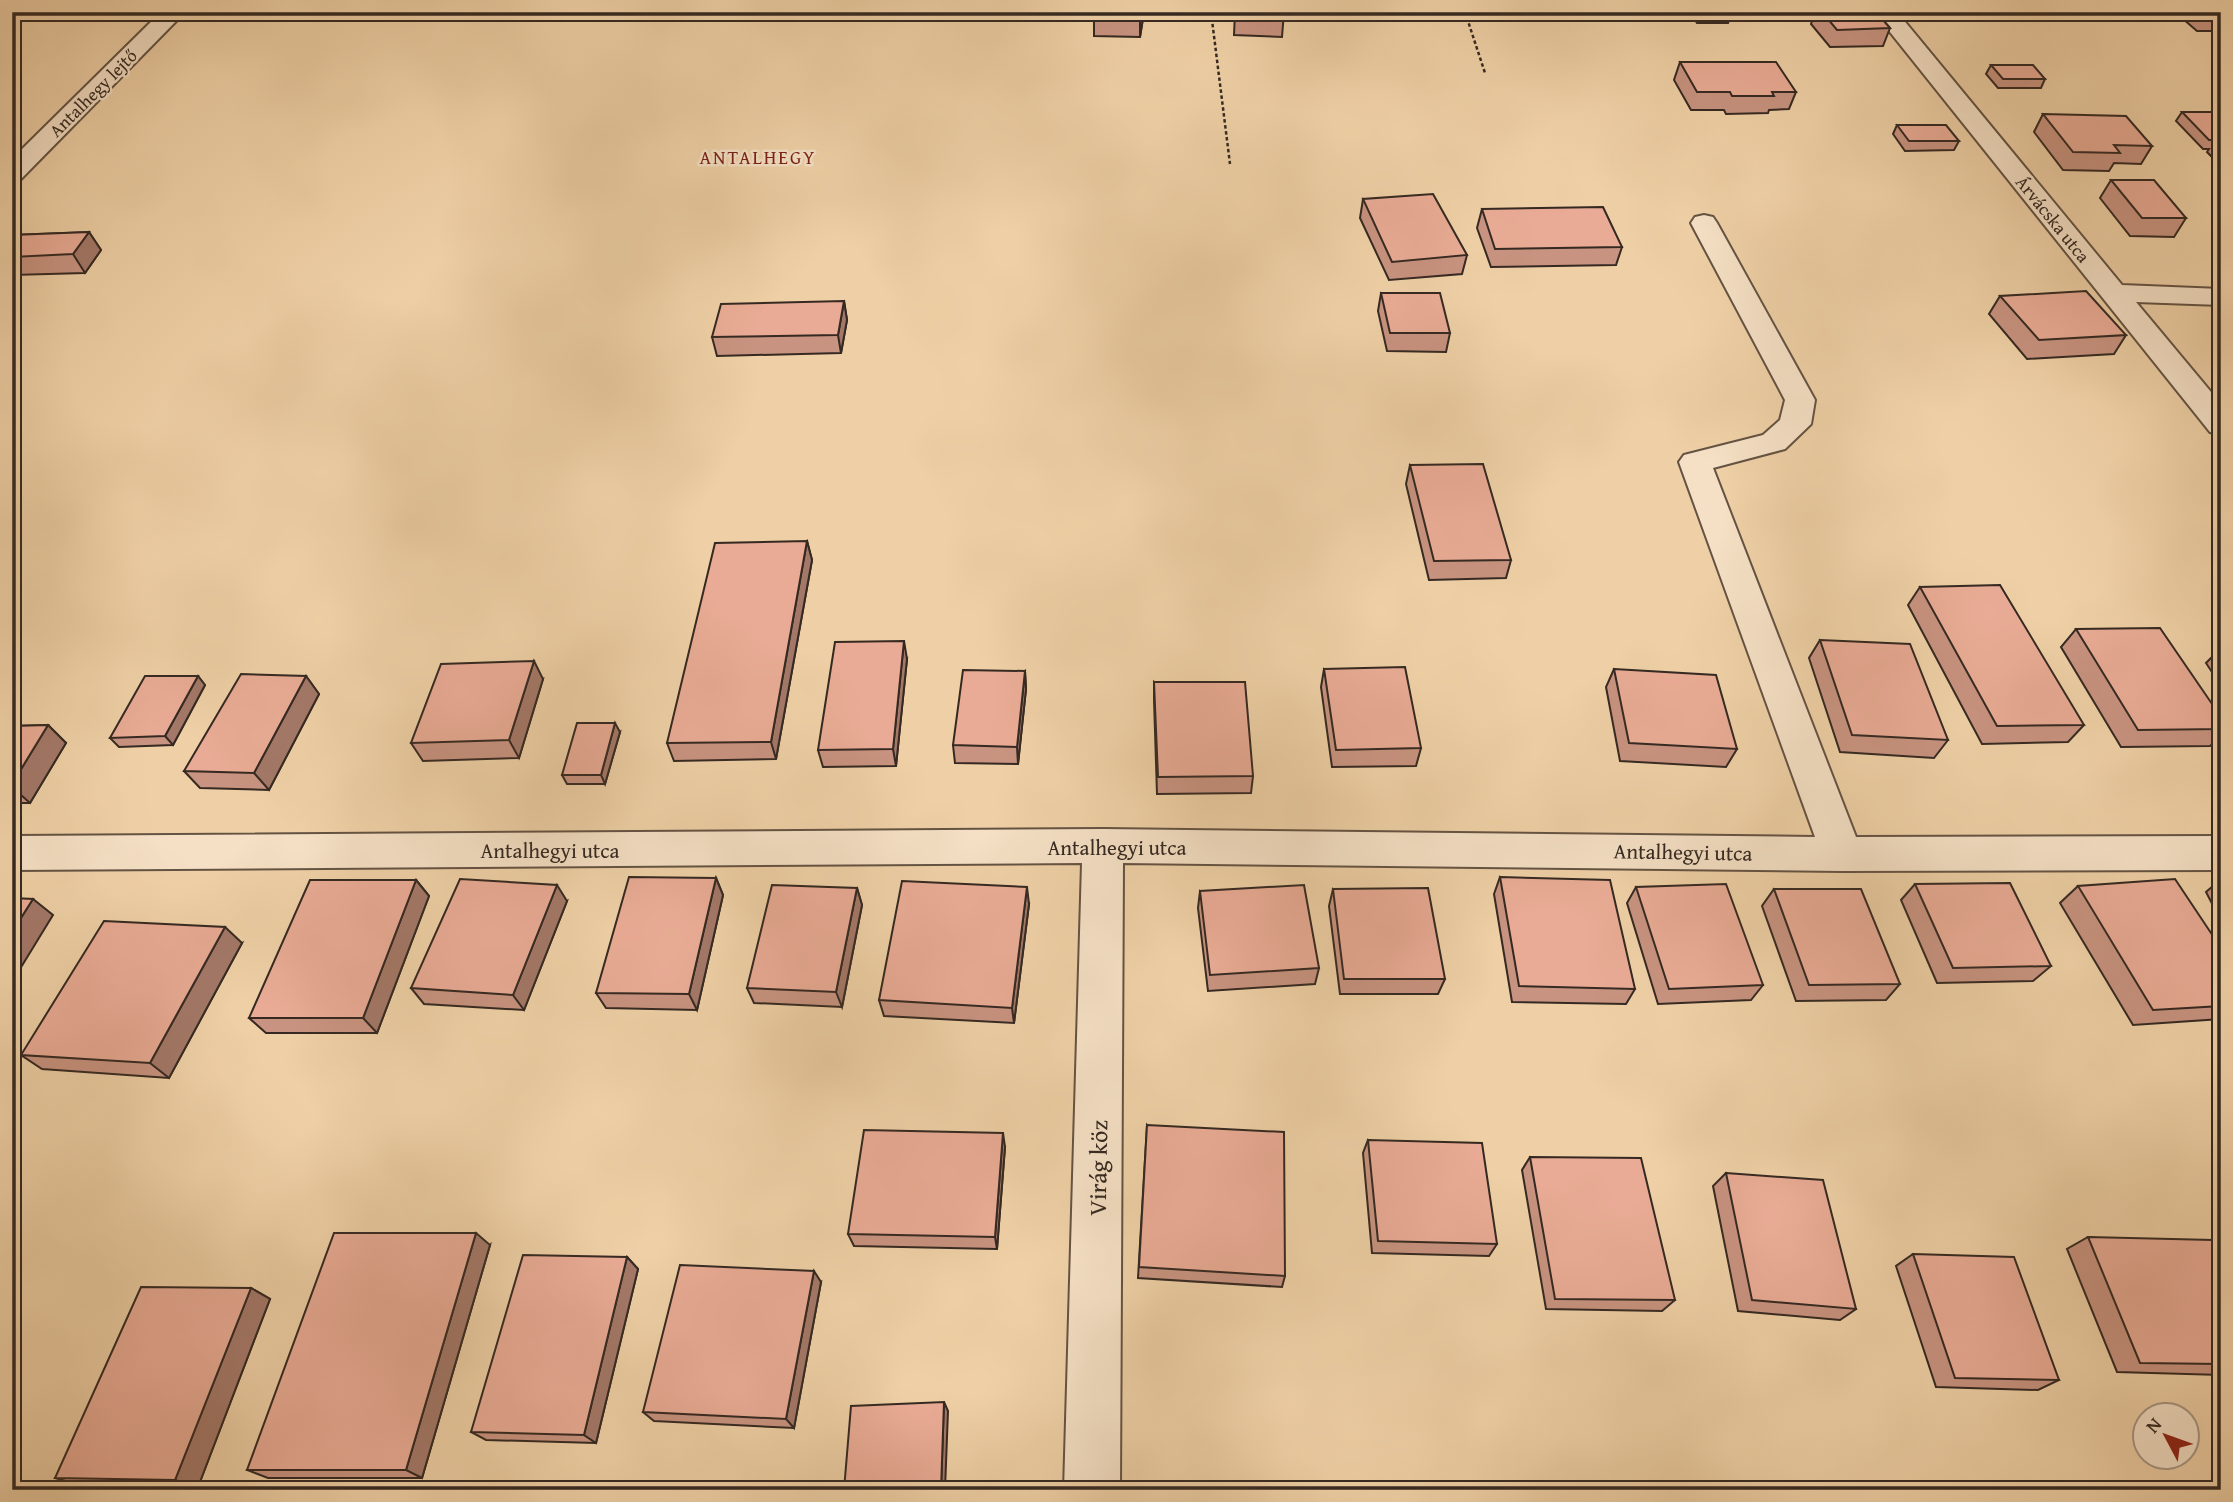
<svg xmlns="http://www.w3.org/2000/svg" width="2233" height="1502" viewBox="0 0 2233 1502" font-family="'Gentium Book Plus',serif">
<style>
.lines{fill:none;stroke-linecap:round;stroke-linejoin:round}
.minor-casing{stroke:#645343;stroke-width:4}
.path{stroke:#352922;stroke-width:2.5;stroke-dasharray:3.5 2.5;stroke-linecap:butt}
.minor{fill:#f5e0c5;fill-rule:evenodd}
.wall{fill:#c89380;stroke:#352922;stroke-width:2}
.shaded-wall{fill:#a37868;stroke:#352922;stroke-width:2}
.building{fill:#e9ab95;stroke:#352922;stroke-width:2}
.labels{text-anchor:middle;dominant-baseline:central;stroke-width:5;stroke-linejoin:round;paint-order:stroke}
.far-street-label{font-size:18px;fill:#352922;stroke:#f5e0c5}
.far-neighbourhood-label{font-size:19px;letter-spacing:2px;fill:#7a1f14;stroke:#f5e0c5}
.street-label{font-size:21px;fill:#352922;stroke:#f5e0c5}
.near-street-label{font-size:24px;fill:#352922;stroke:#f5e0c5}
</style>
<rect width="100%" height="100%" fill="#efd0a6"/>
<filter id="stains"><feTurbulence type="fractalNoise" baseFrequency=".00286" numOctaves="4"/><feColorMatrix values="0 0 0 0 .2 0 0 0 0 .09 0 0 0 0 .02 0 0 0 .5 -.17"/></filter>
<radialGradient id="worn" r=".72"><stop offset=".6" stop-color="#630" stop-opacity="0"/><stop offset="1" stop-color="#630" stop-opacity=".3"/></radialGradient>
<g class="lines">
<g class="minor-casing">
<g id="minor">
<polygon points="161,12 185,12 21,179 12,182 12,159"/>
<polygon points="1874,12 1897,12 2122,285 2221,289 2221,305 2136,302 2221,404 2221,435 2210,432"/>
<polygon points="1704,215 1713,217 1717,223 1815,400 1811,424 1785,449 1713,468 1856,837 2221,836 2221,870 1842,871 1123,863 1120,1490 1064,1490 1082,863 12,870 12,836 1103,829 1815,837 1679,462 1684,455 1763,435 1780,420 1785,400 1691,223 1695,217"/>
</g>
</g>
<g class="path">
<polyline points="1211,12 1230,164"/>
<polyline points="1465,12 1485,73"/>
</g>
<use href="#minor" class="minor"/>
</g>
<g class="wall">
<polygon points="1144,12 1140,37 1094,36 1094,19"/>
<polygon points="1235,12 1284,12 1282,37 1234,35"/>
<polygon points="1359,12 1415,12 1415,14 1360,14"/>
<polygon points="1690,12 1730,12 1731,14 1728,23 1697,23"/>
<polygon points="1815,12 1876,12 1890,28 1883,46 1830,47 1811,24"/>
<polygon points="2175,12 2221,12 2221,31 2197,31"/>
<polygon points="1680,62 1796,92 1789,109 1769,110 1768,113 1726,114 1724,110 1691,110 1674,80"/>
<polygon points="1991,65 2045,79 2041,88 1998,88 1986,74"/>
<polygon points="2182,112 2221,112 2221,166 2207,152 2209,149 2203,149 2176,121"/>
<polygon points="2043,114 2152,146 2141,164 2114,163 2109,171 2063,170 2034,132"/>
<polygon points="1897,125 1959,141 1954,150 1905,151 1893,134"/>
<polygon points="2111,180 2186,218 2174,237 2130,236 2100,198"/>
<polygon points="1363,199 1467,255 1462,274 1389,280 1360,218"/>
<polygon points="1482,209 1622,247 1616,265 1491,267 1477,228"/>
<polygon points="89,232 101,250 85,273 12,275 12,235"/>
<polygon points="1381,293 1450,333 1446,352 1387,351 1378,311"/>
<polygon points="2000,296 2126,335 2114,354 2027,359 1989,314"/>
<polygon points="844,301 847,320 841,353 717,356 712,337"/>
<polygon points="2221,358 2221,367 2217,363"/>
<polygon points="1410,465 1511,560 1506,578 1429,580 1406,484"/>
<polygon points="807,541 812,560 776,759 674,761 667,743"/>
<polygon points="1920,587 2084,725 2068,742 1982,744 1908,605"/>
<polygon points="2076,629 2221,717 2221,737 2210,746 2121,747 2061,647"/>
<polygon points="1820,640 1948,740 1934,758 1840,752 1809,658"/>
<polygon points="2221,648 2221,686 2206,663"/>
<polygon points="907,659 896,766 823,767 818,750"/>
<polygon points="1324,669 1421,748 1416,766 1332,767 1321,687"/>
<polygon points="1614,669 1737,749 1726,767 1620,761 1606,687"/>
<polygon points="1025,671 1026,689 1018,764 955,763 953,745"/>
<polygon points="198,676 205,685 173,745 119,747 110,738"/>
<polygon points="306,676 319,694 269,790 200,788 184,771"/>
<polygon points="543,679 519,758 423,761 411,743"/>
<polygon points="1154,682 1253,776 1251,793 1157,794 1154,700"/>
<polygon points="48,725 66,743 30,803 12,803 12,726"/>
<polygon points="620,732 605,784 567,784 562,775"/>
<polygon points="1500,877 1635,989 1626,1004 1512,1002 1494,894"/>
<polygon points="716,878 723,895 697,1010 606,1008 596,993"/>
<polygon points="2221,879 2221,921 2206,892"/>
<polygon points="416,880 429,896 377,1033 266,1033 249,1018"/>
<polygon points="1915,884 2051,966 2033,981 1937,983 1901,900"/>
<polygon points="2078,886 2221,948 2221,1019 2133,1025 2060,903"/>
<polygon points="1636,887 1763,985 1751,1000 1658,1004 1627,903"/>
<polygon points="857,888 862,905 842,1007 754,1003 747,988"/>
<polygon points="1333,889 1445,979 1438,994 1340,994 1329,906"/>
<polygon points="1774,889 1900,984 1886,1000 1796,1001 1762,906"/>
<polygon points="1200,891 1319,968 1315,984 1208,991 1198,908"/>
<polygon points="567,901 524,1010 424,1004 411,988"/>
<polygon points="1029,904 1014,1023 884,1016 879,1000"/>
<polygon points="242,943 169,1078 42,1069 21,1055"/>
<polygon points="1147,1125 1285,1276 1282,1287 1138,1278"/>
<polygon points="1368,1140 1497,1244 1489,1256 1372,1253 1363,1153"/>
<polygon points="1005,1147 997,1249 854,1246 848,1234"/>
<polygon points="1530,1157 1675,1300 1662,1311 1546,1309 1522,1170"/>
<polygon points="1726,1173 1856,1309 1840,1320 1738,1311 1713,1186"/>
<polygon points="2088,1237 2221,1256 2221,1375 2117,1372 2067,1249"/>
<polygon points="490,1245 422,1478 268,1478 247,1470"/>
<polygon points="1913,1254 2059,1380 2038,1390 1936,1387 1896,1266"/>
<polygon points="627,1257 638,1269 596,1443 486,1440 471,1432"/>
<polygon points="821,1282 794,1428 654,1421 643,1412"/>
<polygon points="251,1288 270,1299 198,1487 80,1485 55,1478"/>
</g>
<g class="shaded-wall">
<polygon points="1142,12 1144,12 1140,37 1140,20"/>
<polygon points="89,232 101,250 85,273 73,254"/>
<polygon points="844,301 847,320 841,353 838,335"/>
<polygon points="807,541 812,560 776,759 771,742"/>
<polygon points="904,641 907,659 896,766 893,749"/>
<polygon points="534,661 543,679 519,758 509,740"/>
<polygon points="1025,671 1026,689 1018,764 1017,747"/>
<polygon points="198,676 205,685 173,745 165,736"/>
<polygon points="306,676 319,694 269,790 254,773"/>
<polygon points="615,723 620,732 605,784 601,775"/>
<polygon points="48,725 66,743 30,803 12,787 12,784"/>
<polygon points="716,878 723,895 697,1010 689,994"/>
<polygon points="416,880 429,896 377,1033 363,1018"/>
<polygon points="557,885 567,901 524,1010 513,995"/>
<polygon points="1027,887 1029,904 1014,1023 1012,1008"/>
<polygon points="857,888 862,905 842,1007 836,992"/>
<polygon points="33,899 53,915 12,982 12,932"/>
<polygon points="225,927 242,943 169,1078 150,1063"/>
<polygon points="1003,1133 1005,1147 997,1249 995,1237"/>
<polygon points="476,1233 490,1245 422,1478 406,1470"/>
<polygon points="627,1257 638,1269 596,1443 584,1435"/>
<polygon points="814,1271 821,1282 794,1428 786,1419"/>
<polygon points="251,1288 270,1299 198,1487 175,1480"/>
<polygon points="944,1402 948,1411 945,1490 941,1490"/>
</g>
<g class="building">
<polygon points="1095,12 1142,12 1140,20 1094,19"/>
<polygon points="1235,12 1284,12 1284,19 1235,18"/>
<polygon points="1698,12 1730,12 1731,14 1700,15"/>
<polygon points="1822,12 1876,12 1890,28 1837,30"/>
<polygon points="2205,12 2221,12 2221,14 2208,14"/>
<polygon points="1680,62 1776,62 1796,92 1772,92 1774,96 1732,96 1730,92 1697,92"/>
<polygon points="1991,65 2033,65 2045,79 2003,79"/>
<polygon points="2182,112 2221,112 2221,134 2219,134 2215,140 2209,140"/>
<polygon points="2043,114 2126,116 2152,146 2114,145 2120,153 2073,152"/>
<polygon points="1897,125 1946,125 1959,141 1909,141"/>
<polygon points="2111,180 2154,180 2186,218 2142,218"/>
<polygon points="1433,194 1467,255 1392,262 1363,199"/>
<polygon points="1603,207 1622,247 1495,249 1482,209"/>
<polygon points="89,232 73,254 12,257 12,235"/>
<polygon points="2086,291 2126,335 2039,340 2000,296"/>
<polygon points="1381,293 1440,293 1450,333 1390,333"/>
<polygon points="844,301 838,335 712,337 721,304"/>
<polygon points="1483,464 1511,560 1434,561 1410,465"/>
<polygon points="807,541 771,742 667,743 715,543"/>
<polygon points="2000,585 2084,725 1997,726 1920,587"/>
<polygon points="2160,628 2221,717 2221,729 2138,730 2076,629"/>
<polygon points="1820,640 1910,644 1948,740 1852,735"/>
<polygon points="904,641 893,749 818,750 835,642"/>
<polygon points="534,661 509,740 411,743 441,664"/>
<polygon points="1405,667 1421,748 1336,750 1324,669"/>
<polygon points="1614,669 1716,675 1737,749 1629,743"/>
<polygon points="963,670 1025,671 1017,747 953,745"/>
<polygon points="241,674 306,676 254,773 184,771"/>
<polygon points="145,676 198,676 165,736 110,738"/>
<polygon points="1154,682 1245,682 1253,776 1158,777"/>
<polygon points="577,723 615,723 601,775 562,775"/>
<polygon points="48,725 12,784 12,726"/>
<polygon points="629,877 716,878 689,994 596,993"/>
<polygon points="1500,877 1610,880 1635,989 1519,986"/>
<polygon points="460,879 557,885 513,995 411,988"/>
<polygon points="2175,879 2221,948 2221,1006 2153,1010 2078,886"/>
<polygon points="310,880 416,880 363,1018 249,1018"/>
<polygon points="902,881 1027,887 1012,1008 879,1000"/>
<polygon points="2010,883 2051,966 1953,968 1915,884"/>
<polygon points="1726,884 1763,985 1669,989 1636,887"/>
<polygon points="772,885 857,888 836,992 747,988"/>
<polygon points="1304,885 1319,968 1210,975 1200,891"/>
<polygon points="1428,888 1445,979 1344,979 1333,889"/>
<polygon points="1774,889 1861,889 1900,984 1809,985"/>
<polygon points="12,898 33,899 12,932"/>
<polygon points="104,921 225,927 150,1063 21,1055"/>
<polygon points="1147,1125 1284,1132 1285,1276 1139,1267"/>
<polygon points="864,1130 1003,1133 995,1237 848,1234"/>
<polygon points="1368,1140 1482,1143 1497,1244 1378,1241"/>
<polygon points="1530,1157 1641,1158 1675,1300 1555,1299"/>
<polygon points="1726,1173 1823,1180 1856,1309 1752,1300"/>
<polygon points="334,1233 476,1233 406,1470 247,1470"/>
<polygon points="2088,1237 2213,1240 2221,1256 2221,1364 2140,1363"/>
<polygon points="1913,1254 2014,1257 2059,1380 1955,1378"/>
<polygon points="523,1255 627,1257 584,1435 471,1432"/>
<polygon points="680,1265 814,1271 786,1419 643,1412"/>
<polygon points="141,1287 251,1288 175,1480 55,1478"/>
<polygon points="944,1402 941,1490 844,1490 851,1406"/>
</g>
<g class="labels">
<g class="far-street-label">
<text transform="translate(93 93) rotate(-45)">Antalhegy lejtő</text>
<text transform="translate(2053 219) rotate(51)">Árvácska utca</text>
</g>
<g class="far-neighbourhood-label">
<text x="758" y="157">ANTALHEGY</text>
</g>
<g class="street-label">
<text x="1117" y="847">Antalhegyi utca</text>
<text x="550" y="850">Antalhegyi utca</text>
<text transform="translate(1683 852) rotate(1)">Antalhegyi utca</text>
</g>
<g class="near-street-label">
<text transform="translate(1098 1168) rotate(-89)">Virág köz</text>
</g>
</g>
<rect width="2233" height="1502" fill="none" stroke="#efd0a6" stroke-width="42"/>
<rect x="14" y="14" width="2205" height="1474" fill="none" stroke="#352922" stroke-width="3.5"/>
<rect x="21" y="21" width="2191" height="1460" fill="none" stroke="#352922" stroke-width="2"/>
<g transform="translate(2166 1436) rotate(311)"><circle r="33" fill="#f5e0c5" stroke="#a89784" stroke-width="2"/>
<path d="M0-5L12 26L0 18L-12 26Z" fill="#8f2418"/>
<text y="-10" font-size="19" font-weight="bold" text-anchor="middle" fill="#352922">N</text>
</g>
<rect width="100%" height="100%" filter="url(#stains)"/>
<rect width="100%" height="100%" fill="url(#worn)"/>
</svg>
